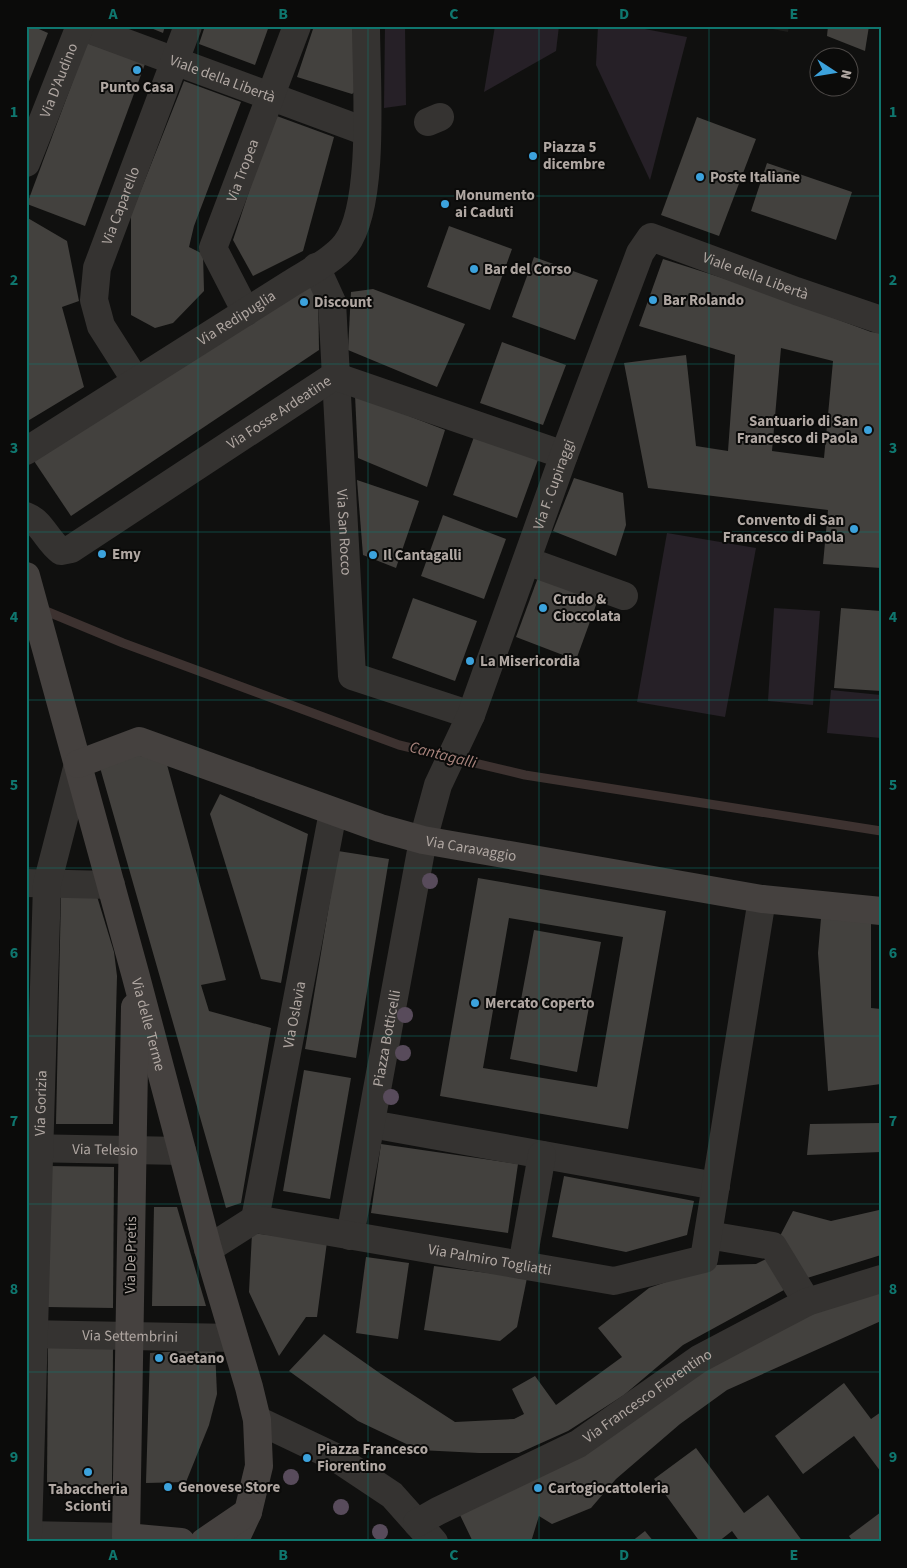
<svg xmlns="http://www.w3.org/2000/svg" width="907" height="1568" viewBox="0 0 907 1568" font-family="'Source Sans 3',sans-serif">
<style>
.built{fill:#1d1d1b}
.green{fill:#262027}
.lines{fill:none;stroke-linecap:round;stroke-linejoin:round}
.stream{stroke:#3d3230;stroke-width:9}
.building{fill:#43413e;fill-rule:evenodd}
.street{stroke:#353331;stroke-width:28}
.secondary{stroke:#45413f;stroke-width:28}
.tree{fill:#584b5b}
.grid{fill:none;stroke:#0f766e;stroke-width:1;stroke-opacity:0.55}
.poi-dot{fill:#3ca2dc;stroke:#0b0b0a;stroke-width:2}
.labels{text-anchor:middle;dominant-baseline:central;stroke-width:4;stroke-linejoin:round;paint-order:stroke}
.street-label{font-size:15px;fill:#b0a7a2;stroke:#0b0b0a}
.poi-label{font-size:15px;font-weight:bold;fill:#b0a7a2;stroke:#0b0b0a;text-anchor:start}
.water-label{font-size:16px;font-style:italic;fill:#a8837c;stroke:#0b0b0a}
.neatline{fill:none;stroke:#0f766e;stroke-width:2}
.grid-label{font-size:16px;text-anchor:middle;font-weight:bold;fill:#0f766e}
</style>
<rect width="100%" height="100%" fill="#10100f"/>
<polygon class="built" points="757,26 789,26 788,32"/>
<g class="green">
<polygon points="385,26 405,26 406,105 384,108"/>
<polygon points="495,26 559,26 556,51 484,92"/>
<polygon points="598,26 629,26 687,37 650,180 596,65"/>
<polygon points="667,533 756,548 725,717 637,702"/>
<polygon points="774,608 820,611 813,705 768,701"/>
<polygon points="831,690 881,695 881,738 827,733"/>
</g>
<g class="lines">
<polyline class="stream" points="41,609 123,643 399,745 525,775 881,831"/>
</g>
<g class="building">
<polygon points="26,26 32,26 48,33 26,89"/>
<polygon points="146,26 165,26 163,33"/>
<polygon points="205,26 269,26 255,65 199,44"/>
<polygon points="314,26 356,26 357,90 352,94 297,77"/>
<polygon points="828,26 869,26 865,51 827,36"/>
<polygon points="87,43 145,64 85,226 27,204"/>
<polygon points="184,81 241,102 194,226 189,247 203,254 204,291 173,323 155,328 131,315 131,215"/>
<polygon points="274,115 334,137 303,251 253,276 233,240"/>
<polygon points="697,117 756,139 719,236 661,215"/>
<polygon points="767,163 852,192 836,240 751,211"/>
<polygon points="26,217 67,241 79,301 62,307 84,387 26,422"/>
<polygon points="449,226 512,249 490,310 427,287"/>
<polygon points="534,257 598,280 575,340 512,317"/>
<path d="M663 259 754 288 871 332 881 333V568L823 564 828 510 648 488 624 363 686 355 696 446 728 451 735 355 639 326ZM781 348 833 361 824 458 772 451Z"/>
<polygon points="296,287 318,288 319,350 71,516 34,461"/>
<polygon points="373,289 465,324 437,387 348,350 351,292"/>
<polygon points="502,342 566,365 543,425 480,403"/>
<polygon points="355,395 445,430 427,487 358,458"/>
<polygon points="475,434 539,457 517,518 453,495"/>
<polygon points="574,478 623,493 626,525 616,556 553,531"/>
<polygon points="357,480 419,501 396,568 363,555"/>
<polygon points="443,515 506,539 484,599 421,576"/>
<polygon points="540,572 600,594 576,660 516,637"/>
<polygon points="413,598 477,621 455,681 392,658"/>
<polygon points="841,608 881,611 881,691 834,688"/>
<polygon points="135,755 166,761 226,980 201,985 209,1011 271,1028 241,1203 226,1208 99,764"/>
<polygon points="220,794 308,834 281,983 261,979 210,814"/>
<polygon points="338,851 389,859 356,1058 305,1049"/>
<path d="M478 878 666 911 628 1129 440 1096ZM509 918 623 937 597 1087 483 1068Z"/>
<polygon points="96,893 114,952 117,976 113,1124 56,1124 61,895"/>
<polygon points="821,918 871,922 871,1008 881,1009 881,1084 828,1091 818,953"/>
<polygon points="534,930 601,942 577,1072 510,1059"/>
<polygon points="304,1070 351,1078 330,1199 283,1191"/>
<polygon points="881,1123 881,1152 807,1155 810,1124"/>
<polygon points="381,1144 518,1164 508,1233 371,1213"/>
<polygon points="48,1166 114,1167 113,1308 47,1307"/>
<polygon points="564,1176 694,1201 687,1235 626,1252 552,1237"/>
<polygon points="879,1206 881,1206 881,1255 804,1279 683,1345 624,1395 568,1431 519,1453 479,1453 419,1450 358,1421 289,1371 324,1334 381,1374 455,1422 514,1419 524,1414 512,1389 535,1376 556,1405 622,1357 598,1328 649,1288 714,1265 756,1264 789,1248 780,1236 793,1211 831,1221 879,1210"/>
<polygon points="154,1207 177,1207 206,1306 152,1306"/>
<polygon points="252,1233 327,1242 317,1317 306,1317 279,1356 249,1292"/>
<polygon points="366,1257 409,1263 398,1339 356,1333"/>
<polygon points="434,1266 527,1278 517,1327 500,1341 424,1330"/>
<polygon points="881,1289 881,1321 727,1390 680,1424 616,1479 591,1508 552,1524 539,1516 531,1542 473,1542 459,1513 704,1363 811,1308"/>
<polygon points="48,1345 113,1346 112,1487 47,1486"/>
<polygon points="215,1349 217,1394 209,1425 186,1482 146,1483 150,1353"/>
<polygon points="844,1383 871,1419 881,1412 881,1472 854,1436 803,1474 775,1436"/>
<polygon points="696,1448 744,1513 768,1495 803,1542 740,1542 732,1531 718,1542 700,1542 654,1479"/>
<polygon points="881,1512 881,1542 853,1542 849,1536"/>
<polygon points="645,1531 654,1542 631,1542"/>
</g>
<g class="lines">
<g class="street">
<path id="s1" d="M80 26 367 132"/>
<polyline points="428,122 440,117"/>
<path id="s2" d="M26 163 80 26"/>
<path id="s3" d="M316 267 332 302 352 676 471 715"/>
<path id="s4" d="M246 312 213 248 297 26"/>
<path id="s5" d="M136 381 101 326 94 300 97 268 188 26"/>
<path id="s6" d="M26 451 290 284C307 273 334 260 346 244 376 204 366 78 366 26"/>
<path id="s7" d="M26 516C42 522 47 541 61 551L71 549 334 376 564 455"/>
<polyline points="527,561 624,596"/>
<polyline points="26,883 111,885"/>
<polyline points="371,1124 716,1186"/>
<path id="s8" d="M26 1148 182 1151"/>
<path id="s9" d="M255 1219 333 812"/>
<polyline points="708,1235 773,1246 807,1302"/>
<path id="s10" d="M350 1236 423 840 438 785 471 715 564 455 640 253 651 237 796 291 881 320"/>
<path id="s11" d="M208 1249 255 1219 614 1281 704 1259 762 899"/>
<polyline points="522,1265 542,1155"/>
<path id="s12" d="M26 1334 234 1338"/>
<polyline points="257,1420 335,1457 392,1495 434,1542"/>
<path id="s13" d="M417 1523 438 1511 578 1444 699 1359 807 1302 881 1279"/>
<polyline points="26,1535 126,1537"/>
<path id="s14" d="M28 1535 47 884 78 764"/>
</g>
<g class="secondary">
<path id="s15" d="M26 576 135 973 208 1249 249 1387 257 1420 259 1466 248 1512 234 1542"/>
<path id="s16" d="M78 764 139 741 380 828 423 840 762 899 881 911"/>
<polyline points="135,1007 126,1537 181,1542"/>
<polyline points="204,1542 248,1512"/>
</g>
</g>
<g class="tree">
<circle cx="430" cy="881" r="8"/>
<circle cx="405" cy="1015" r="8"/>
<circle cx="403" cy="1053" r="8"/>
<circle cx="391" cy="1097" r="8"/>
<circle cx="291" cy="1477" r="8"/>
<circle cx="341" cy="1507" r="8"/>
<circle cx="380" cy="1532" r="8"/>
</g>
<path class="grid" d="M198 26V1542M368 26V1542M539 26V1542M709 26V1542M26 196H881M26 364H881M26 532H881M26 700H881M26 868H881M26 1036H881M26 1204H881M26 1372H881"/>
<g class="poi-dot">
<circle cx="137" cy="70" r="5"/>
<circle cx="533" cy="156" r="5"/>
<circle cx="700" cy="177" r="5"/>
<circle cx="445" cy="204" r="5"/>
<circle cx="474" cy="269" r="5"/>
<circle cx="653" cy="300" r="5"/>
<circle cx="304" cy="302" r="5"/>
<circle cx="868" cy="430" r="5"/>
<circle cx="854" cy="529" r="5"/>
<circle cx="102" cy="554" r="5"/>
<circle cx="373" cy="555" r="5"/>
<circle cx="543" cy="608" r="5"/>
<circle cx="470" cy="661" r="5"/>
<circle cx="475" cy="1003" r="5"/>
<circle cx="159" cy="1358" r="5"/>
<circle cx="307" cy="1458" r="5"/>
<circle cx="88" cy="1472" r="5"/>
<circle cx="168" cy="1487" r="5"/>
<circle cx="538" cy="1488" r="5"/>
</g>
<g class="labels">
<g class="street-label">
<text stroke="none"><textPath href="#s1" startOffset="152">Viale della Libertà</textPath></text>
<text stroke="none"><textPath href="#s2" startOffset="89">Via D'Audino</textPath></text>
<text stroke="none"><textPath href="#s4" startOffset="155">Via Tropea</textPath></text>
<text stroke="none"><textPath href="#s5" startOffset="191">Via Caparello</textPath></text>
<text stroke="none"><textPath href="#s10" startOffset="1160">Viale della Libertà</textPath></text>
<text stroke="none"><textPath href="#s6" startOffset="249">Via Redipuglia</textPath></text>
<text stroke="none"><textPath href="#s7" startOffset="309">Via Fosse Ardeatine</textPath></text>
<text stroke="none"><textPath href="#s10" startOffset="782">Via F. Cupiraggi</textPath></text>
<text stroke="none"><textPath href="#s3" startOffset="269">Via San Rocco</textPath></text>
<text stroke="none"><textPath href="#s16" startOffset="415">Via Caravaggio</textPath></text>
<text stroke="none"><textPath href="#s9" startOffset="208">Via Oslavia</textPath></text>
<text stroke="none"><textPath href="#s15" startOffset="465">Via delle Terme</textPath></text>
<text stroke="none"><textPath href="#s10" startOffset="201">Piazza Botticelli</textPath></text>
<text stroke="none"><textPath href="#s14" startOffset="432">Via Gorizia</textPath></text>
<text stroke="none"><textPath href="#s8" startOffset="79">Via Telesio</textPath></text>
<text transform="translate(131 1255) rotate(-89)">Via De Pretis</text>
<text stroke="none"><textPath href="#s11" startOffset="294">Via Palmiro Togliatti</textPath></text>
<text stroke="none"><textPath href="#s12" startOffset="104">Via Settembrini</textPath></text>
<text stroke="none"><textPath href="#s13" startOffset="264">Via Francesco Fiorentino</textPath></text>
</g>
<g class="poi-label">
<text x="137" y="87" text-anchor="middle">Punto Casa</text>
<text x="543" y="147">Piazza 5<tspan x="543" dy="17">dicembre</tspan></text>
<text x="710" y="177">Poste Italiane</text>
<text x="455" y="195">Monumento<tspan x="455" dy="17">ai Caduti</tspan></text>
<text x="484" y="269">Bar del Corso</text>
<text x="663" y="300">Bar Rolando</text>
<text x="314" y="302">Discount</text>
<text x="858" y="421" text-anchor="end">Santuario di San<tspan x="858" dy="17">Francesco di Paola</tspan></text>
<text x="844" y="520" text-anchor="end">Convento di San<tspan x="844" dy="17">Francesco di Paola</tspan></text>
<text x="112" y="554">Emy</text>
<text x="383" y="555">Il Cantagalli</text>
<text x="553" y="599">Crudo &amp;<tspan x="553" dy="17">Cioccolata</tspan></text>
<text x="480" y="661">La Misericordia</text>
<text x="485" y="1003">Mercato Coperto</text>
<text x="169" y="1358">Gaetano</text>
<text x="317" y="1449">Piazza Francesco<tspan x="317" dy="17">Fiorentino</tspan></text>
<text x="178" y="1487">Genovese Store</text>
<text x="548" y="1488">Cartogiocattoleria</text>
<text x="88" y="1489" text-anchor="middle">Tabaccheria<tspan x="88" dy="17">Scionti</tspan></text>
</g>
<g class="water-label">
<text transform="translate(443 755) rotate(14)">Cantagalli</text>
</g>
</g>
<rect width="907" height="1568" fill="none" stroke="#0b0b0a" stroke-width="55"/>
<g transform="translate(834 72) rotate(102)"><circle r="24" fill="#0b0b0a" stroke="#4d4947"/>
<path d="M0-4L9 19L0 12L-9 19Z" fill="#3ca2dc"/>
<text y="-8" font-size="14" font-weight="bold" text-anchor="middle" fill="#b0a7a2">N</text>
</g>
<rect x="28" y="28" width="852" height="1512" class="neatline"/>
<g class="grid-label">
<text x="113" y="19">A</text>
<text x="283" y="19">B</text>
<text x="454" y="19">C</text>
<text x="624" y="19">D</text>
<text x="794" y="19">E</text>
<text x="14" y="117">1</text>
<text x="893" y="117">1</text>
<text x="14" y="285">2</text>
<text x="893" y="285">2</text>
<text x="14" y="453">3</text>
<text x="893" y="453">3</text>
<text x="14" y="622">4</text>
<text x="893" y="622">4</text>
<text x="14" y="790">5</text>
<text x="893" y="790">5</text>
<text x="14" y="958">6</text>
<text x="893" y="958">6</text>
<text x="14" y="1126">7</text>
<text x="893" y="1126">7</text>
<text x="14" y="1294">8</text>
<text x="893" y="1294">8</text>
<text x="14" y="1462">9</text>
<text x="893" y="1462">9</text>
<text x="113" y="1560">A</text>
<text x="283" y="1560">B</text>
<text x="454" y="1560">C</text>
<text x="624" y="1560">D</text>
<text x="794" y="1560">E</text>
</g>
</svg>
